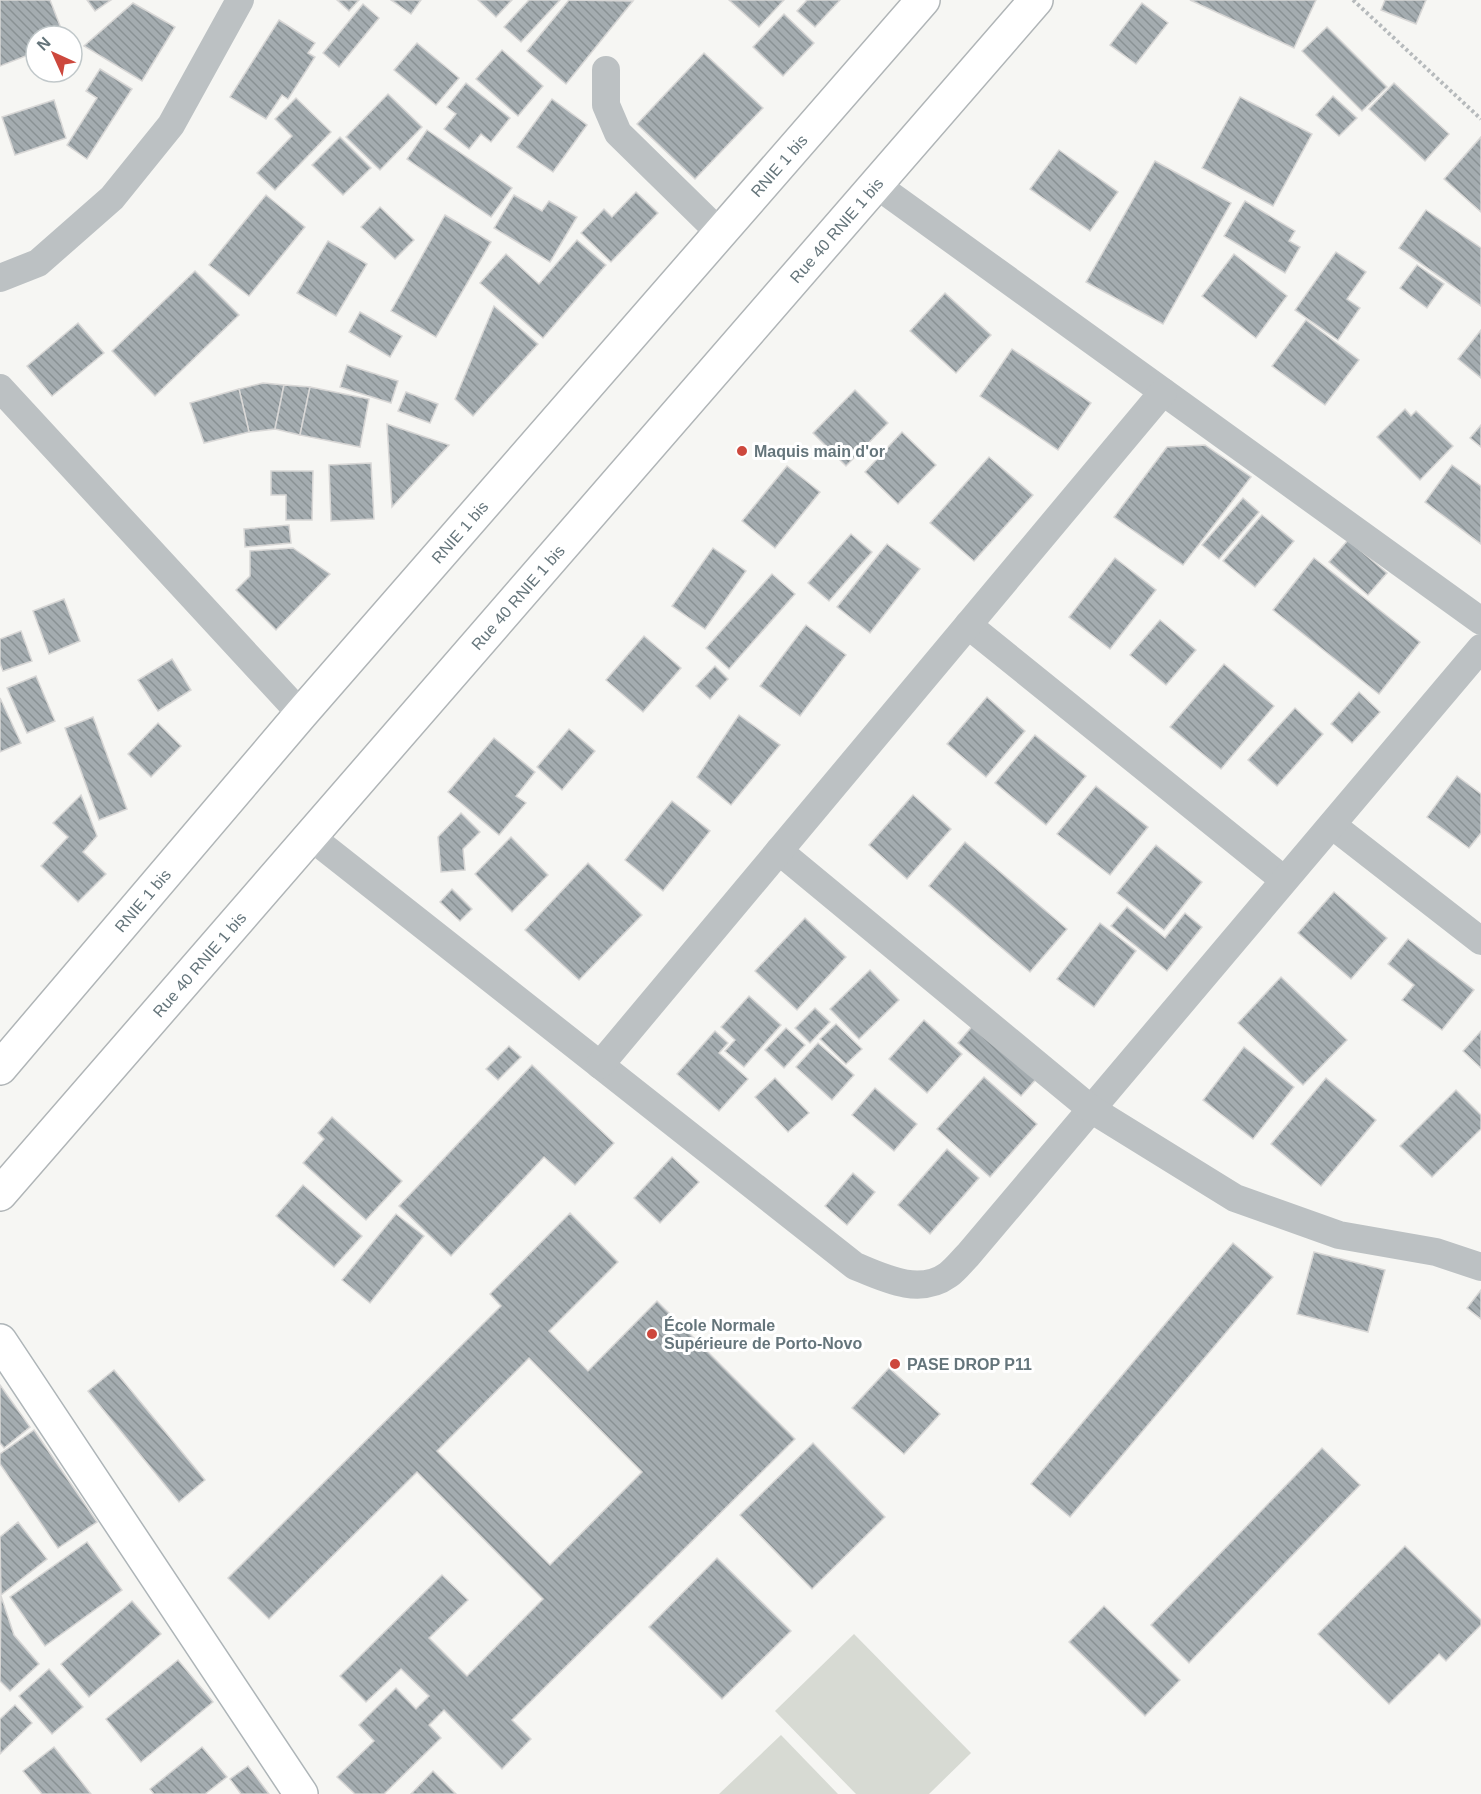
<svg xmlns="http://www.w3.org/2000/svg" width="1481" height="1794" viewBox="0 0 1481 1794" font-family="Arial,sans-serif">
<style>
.park{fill:#d7dad3}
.building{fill:url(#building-back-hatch);stroke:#d8d7d6;stroke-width:1.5;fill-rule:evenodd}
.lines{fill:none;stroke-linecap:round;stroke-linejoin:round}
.secondary-casing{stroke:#aeb5b8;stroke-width:36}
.primary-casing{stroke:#b0b5b7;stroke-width:36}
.path{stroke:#b6babc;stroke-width:4;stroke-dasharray:3 3;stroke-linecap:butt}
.minor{stroke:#bcc1c3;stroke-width:28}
.secondary{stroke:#fff;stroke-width:33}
.primary{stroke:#fff;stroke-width:33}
.poi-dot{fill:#cd483d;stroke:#fff;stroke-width:2}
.labels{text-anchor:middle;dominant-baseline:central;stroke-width:6;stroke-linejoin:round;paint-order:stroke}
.street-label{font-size:16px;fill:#65757b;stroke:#fff}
.poi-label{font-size:16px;font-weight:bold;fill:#65757b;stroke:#fff;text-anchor:start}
</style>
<defs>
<pattern id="building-back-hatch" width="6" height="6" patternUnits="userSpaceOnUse" patternTransform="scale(1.5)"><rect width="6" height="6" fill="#a4acb0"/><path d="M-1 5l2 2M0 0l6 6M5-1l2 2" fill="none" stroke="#899194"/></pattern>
</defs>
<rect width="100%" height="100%" fill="#f6f6f3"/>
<g class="park">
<polygon points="854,1634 971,1753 929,1794 856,1794 775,1711"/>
<polygon points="781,1735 838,1794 719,1794"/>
</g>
<g class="building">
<polygon points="0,0 50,0 64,36 36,36 36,52 0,66"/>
<polygon points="87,0 111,0 95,11"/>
<polygon points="337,0 359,0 349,11"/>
<polygon points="391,0 421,0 411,14"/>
<polygon points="478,0 512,0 496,17"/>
<polygon points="529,0 560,0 521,42 504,27"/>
<polygon points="569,0 633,1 566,84 527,51"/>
<polygon points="729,0 784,0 759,27"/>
<polygon points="807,0 840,0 815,27 797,11"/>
<polygon points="1190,0 1316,0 1294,48"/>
<polygon points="1385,0 1426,0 1416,24 1381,10"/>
<polygon points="133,3 175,27 142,81 84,46"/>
<polygon points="1142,3 1168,23 1136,64 1110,45"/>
<polygon points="363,4 379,18 339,67 323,53"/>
<polygon points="784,14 814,43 783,76 753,47"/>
<polygon points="279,20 315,43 308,53 315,57 288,99 282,95 266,119 230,97"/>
<polygon points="1327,27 1387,87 1362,111 1302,51"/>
<polygon points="417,43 459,78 436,105 394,70"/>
<polygon points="502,50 543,86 518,116 476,79"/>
<polygon points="704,53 763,108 695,179 637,124"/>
<polygon points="100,69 132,89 87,159 67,145 97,98 86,91"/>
<polygon points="466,83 510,118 491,142 481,134 469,149 444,129 456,114 447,107"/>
<polygon points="1394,83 1449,134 1425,161 1369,109"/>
<polygon points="388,94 422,127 380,170 346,137"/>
<polygon points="1333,96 1357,118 1339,136 1316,115"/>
<polygon points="1240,97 1312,134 1273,206 1202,168"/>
<polygon points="296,98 331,132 275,190 257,173 292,136 275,119"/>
<polygon points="552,99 587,125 553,172 517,147"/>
<polygon points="54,100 66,138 15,155 2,117"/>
<polygon points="427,130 512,188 491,217 407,159"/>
<polygon points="340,137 371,168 343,195 312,165"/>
<polygon points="1481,137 1481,212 1444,179"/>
<polygon points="1059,150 1118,192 1090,231 1030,189"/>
<polygon points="1155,161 1231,203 1163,324 1086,282"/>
<polygon points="636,192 658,213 611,262 581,233 604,209 612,217"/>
<polygon points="266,195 305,227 249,296 209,265"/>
<polygon points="514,195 542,211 549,201 577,217 550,262 494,228"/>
<polygon points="1245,201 1295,231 1289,241 1300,247 1285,273 1224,236"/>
<polygon points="380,207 414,240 395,259 361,227"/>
<polygon points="1426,210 1481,248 1481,306 1399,248"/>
<polygon points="445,215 491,242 436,337 391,311"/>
<polygon points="577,240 606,265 543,338 480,283 506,254 539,284"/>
<polygon points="328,241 367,264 336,316 297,293"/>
<polygon points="1336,252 1366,272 1347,299 1360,308 1338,340 1295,310"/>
<polygon points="1234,254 1287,296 1256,338 1202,296"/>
<polygon points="1417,265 1444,284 1427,308 1400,288"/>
<polygon points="195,271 239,315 155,396 112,351"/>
<polygon points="945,293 991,335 956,373 910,331"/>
<polygon points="494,306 538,344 473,416 455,399"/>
<polygon points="360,312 402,336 390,357 349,332"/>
<polygon points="1306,320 1359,360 1325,405 1272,366"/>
<polygon points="78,323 104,353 52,396 27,366"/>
<polygon points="1481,330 1481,378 1458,359"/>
<polygon points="1012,349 1091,403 1058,450 980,396"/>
<polygon points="347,365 398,381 391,403 340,387"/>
<polygon points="263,383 284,385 275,429 249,432 239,389"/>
<polygon points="284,385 310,387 300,435 275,429"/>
<polygon points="310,387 369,399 360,447 300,435"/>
<polygon points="239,389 249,432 204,443 190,403"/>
<polygon points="855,390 888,423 846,466 813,433"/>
<polygon points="406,392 438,404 430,423 398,411"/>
<polygon points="1405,409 1411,416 1416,411 1453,446 1420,480 1377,437"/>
<polygon points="387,424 449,445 392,507"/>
<polygon points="1481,425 1481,447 1470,438"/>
<polygon points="902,432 936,465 898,504 865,472"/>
<polygon points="1205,445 1251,477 1183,565 1114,517 1167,447"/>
<polygon points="989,457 1033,495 974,561 930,523"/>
<polygon points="371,463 374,519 331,521 329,465"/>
<polygon points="1452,465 1481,486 1481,544 1425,502"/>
<polygon points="787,466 820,492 775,548 742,521"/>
<polygon points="271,471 313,471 312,520 286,520 286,495 271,495"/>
<polygon points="1243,498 1259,512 1219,559 1202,545"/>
<polygon points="1262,515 1294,541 1255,587 1223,561"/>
<polygon points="289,525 291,543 245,547 244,529"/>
<polygon points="851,534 872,552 829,601 808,583"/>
<polygon points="1348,540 1387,573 1368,595 1329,562"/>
<polygon points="887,544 920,569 870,633 837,607"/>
<polygon points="293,548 330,574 276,630 236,590 250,576 250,551"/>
<polygon points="713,548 746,571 705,629 672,606"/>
<polygon points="1115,558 1156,590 1110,649 1069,617"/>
<polygon points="1314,558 1420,642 1379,694 1273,610"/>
<polygon points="772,574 795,594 729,669 706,648"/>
<polygon points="64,599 80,641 49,654 33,611"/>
<polygon points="1160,620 1196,650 1166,685 1130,655"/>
<polygon points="806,625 846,655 800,716 760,686"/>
<polygon points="21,631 32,661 3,671 0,663 0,639"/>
<polygon points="644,636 681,668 643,712 606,680"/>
<polygon points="172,659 191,690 158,711 138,680"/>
<polygon points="1224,664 1274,706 1221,769 1170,727"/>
<polygon points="715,666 728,679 710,699 696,686"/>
<polygon points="36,676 55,721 27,733 7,688"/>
<polygon points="1359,692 1380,712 1352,743 1331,724"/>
<polygon points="987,697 1025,731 986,777 947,744"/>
<polygon points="0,698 21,743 0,752"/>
<polygon points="1295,708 1323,734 1277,786 1248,760"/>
<polygon points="739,715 780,745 731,805 697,777"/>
<polygon points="93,717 127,809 99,820 65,728"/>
<polygon points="158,723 181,746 151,777 128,754"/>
<polygon points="569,729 595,751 562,790 537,767"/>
<polygon points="1035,735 1086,776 1046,825 995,783"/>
<polygon points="494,738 535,772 516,796 526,803 499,835 448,792"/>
<polygon points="1457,776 1481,794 1481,833 1469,848 1427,817"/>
<polygon points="1096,786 1148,827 1110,875 1057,834"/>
<polygon points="81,795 97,836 83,852 106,874 78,902 41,866 68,837 53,823"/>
<polygon points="913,795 951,829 907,879 869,845"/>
<polygon points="672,801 710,831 663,891 625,860"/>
<polygon points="461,813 480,832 463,849 465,870 441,872 438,837"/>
<polygon points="511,837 548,875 512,912 475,874"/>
<polygon points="965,842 1067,929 1030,972 929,886"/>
<polygon points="1156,845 1202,882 1164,930 1117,893"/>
<polygon points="588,863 642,915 579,980 525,930"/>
<polygon points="452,889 472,909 460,921 440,902"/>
<polygon points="1334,892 1387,938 1351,979 1298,933"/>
<polygon points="1127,907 1165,938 1185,913 1202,927 1167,971 1111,926"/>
<polygon points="805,918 846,957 797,1010 755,971"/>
<polygon points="1100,923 1136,951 1094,1007 1057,979"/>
<polygon points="1408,939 1474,990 1442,1030 1402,1000 1414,985 1388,964"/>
<polygon points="870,970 899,1000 859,1039 830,1009"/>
<polygon points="1281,977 1347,1040 1303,1085 1238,1023"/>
<polygon points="749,996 781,1025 744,1067 725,1051 735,1040 721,1027"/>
<polygon points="815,1008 830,1022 810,1043 795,1028"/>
<polygon points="924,1020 962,1054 927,1093 889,1059"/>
<polygon points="975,1023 1038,1077 1021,1096 958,1043"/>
<polygon points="836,1024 862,1049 846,1064 820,1039"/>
<polygon points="786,1028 805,1045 784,1068 765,1050"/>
<polygon points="715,1031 728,1043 719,1053 748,1079 719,1111 677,1074"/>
<polygon points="1481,1031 1481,1068 1463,1051"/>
<polygon points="818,1043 854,1075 832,1100 796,1067"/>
<polygon points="509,1046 521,1057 498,1080 486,1069"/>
<polygon points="1244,1047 1294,1087 1253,1139 1203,1100"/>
<polygon points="532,1065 614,1143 575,1185 544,1157 451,1256 399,1206"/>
<polygon points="984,1077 1037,1124 990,1177 937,1129"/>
<polygon points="775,1078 809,1113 788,1132 755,1097"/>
<polygon points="1326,1078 1376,1120 1321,1186 1271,1144"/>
<polygon points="875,1088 917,1124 894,1151 852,1115"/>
<polygon points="1456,1090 1481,1115 1481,1129 1432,1177 1400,1146"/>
<polygon points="332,1117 402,1181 366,1220 303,1163 324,1139 318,1133"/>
<polygon points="947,1149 979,1178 930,1234 898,1205"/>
<polygon points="672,1157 699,1182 660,1223 634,1198"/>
<polygon points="853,1173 875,1192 847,1225 825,1206"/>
<polygon points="303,1185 362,1236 334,1267 276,1216"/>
<path d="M570 1213 618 1262 549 1331 588 1371 657 1301 795 1439 512 1720 531 1739 502 1769 444 1710 429 1725 441 1738 384 1794H355L337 1777 374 1741 359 1725 396 1688 416 1709 429 1696 401 1669 366 1702 340 1676 442 1575 468 1600 429 1638 467 1676 543 1599 417 1472 269 1619 228 1578 501 1306 490 1294ZM529 1358 642 1472 550 1565 437 1451Z"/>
<polygon points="396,1214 424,1236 370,1303 342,1280"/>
<polygon points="1233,1243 1273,1277 1070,1517 1031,1484"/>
<polygon points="1314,1252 1385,1270 1368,1332 1297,1314"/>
<polygon points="1481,1290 1481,1319 1467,1308"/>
<polygon points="889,1368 940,1414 904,1454 852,1408"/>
<polygon points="114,1370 205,1480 179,1502 88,1391"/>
<polygon points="0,1385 30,1427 4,1448 0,1443"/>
<polygon points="34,1430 97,1522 58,1548 0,1464 0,1454"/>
<polygon points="813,1443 885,1517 812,1589 740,1515"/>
<polygon points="1322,1448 1360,1485 1189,1663 1151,1625"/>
<polygon points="18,1522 47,1559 1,1595 0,1537"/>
<polygon points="87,1542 122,1590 45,1646 10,1597"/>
<polygon points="1405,1546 1481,1620 1481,1625 1446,1661 1439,1654 1389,1704 1318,1634"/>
<polygon points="717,1558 791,1631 722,1699 649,1627"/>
<polygon points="1,1596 14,1635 39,1664 10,1691 0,1681"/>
<polygon points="132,1601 161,1634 89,1697 61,1664"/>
<polygon points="1104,1606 1180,1680 1145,1716 1069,1642"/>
<polygon points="178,1660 213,1702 141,1762 106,1719"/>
<polygon points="49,1669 83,1707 52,1734 19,1696"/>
<polygon points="15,1705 32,1723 0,1754 0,1719"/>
<polygon points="54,1747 91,1794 42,1794 23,1771"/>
<polygon points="202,1747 227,1777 205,1794 154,1794 150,1789"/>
<polygon points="248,1766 269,1794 241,1794 230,1779"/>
<polygon points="433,1771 456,1794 411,1794"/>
</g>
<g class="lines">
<g class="secondary-casing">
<polyline id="secondary" points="0,1341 301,1794"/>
</g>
<g class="primary-casing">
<g id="primary">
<path id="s1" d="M0 1068 301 714 923 0"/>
<path id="s2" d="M0 1194 1036 0"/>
</g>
</g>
<polyline class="path" points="1353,0 1481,119"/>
<g class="minor">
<polyline points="606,70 606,105 618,133 721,234"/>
<polyline points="875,184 1481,621"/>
<polyline points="0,278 38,263 112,198 171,125 240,0"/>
<polyline points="0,388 301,714"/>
<polyline points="968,625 1284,880"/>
<polyline points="1332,825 1481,941"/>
<path d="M311 837 855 1266C884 1278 919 1296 948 1275 955 1270 962 1261 968 1255L1481 648"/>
<polyline points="779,851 1091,1109 1235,1198 1339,1235 1436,1252 1481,1267"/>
<polyline points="600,1065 1163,392"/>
</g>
<use href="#secondary" class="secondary"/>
<use href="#primary" class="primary"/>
</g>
<g class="poi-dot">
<circle cx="742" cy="451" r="6"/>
<circle cx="652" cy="1334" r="6"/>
<circle cx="895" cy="1364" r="6"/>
</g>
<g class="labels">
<g class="street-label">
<text stroke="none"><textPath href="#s1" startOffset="1192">RNIE 1 bis</textPath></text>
<text stroke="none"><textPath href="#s2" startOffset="1276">Rue 40 RNIE 1 bis</textPath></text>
<text stroke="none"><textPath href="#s1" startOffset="706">RNIE 1 bis</textPath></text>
<text stroke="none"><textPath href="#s2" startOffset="790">Rue 40 RNIE 1 bis</textPath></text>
<text stroke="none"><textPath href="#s1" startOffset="220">RNIE 1 bis</textPath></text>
<text stroke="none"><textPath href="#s2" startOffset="304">Rue 40 RNIE 1 bis</textPath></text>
</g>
<g class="poi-label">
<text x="754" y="451">Maquis main d'or</text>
<text x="664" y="1325">École Normale<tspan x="664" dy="18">Supérieure de Porto-Novo</tspan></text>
<text x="907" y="1364">PASE DROP P11</text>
</g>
</g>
<g transform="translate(54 54) rotate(315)"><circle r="28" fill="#ffffff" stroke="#c1c8ca" stroke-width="1.5"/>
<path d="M0-4.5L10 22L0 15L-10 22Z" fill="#cd483d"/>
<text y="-9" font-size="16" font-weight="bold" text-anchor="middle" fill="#65757b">N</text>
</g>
</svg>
